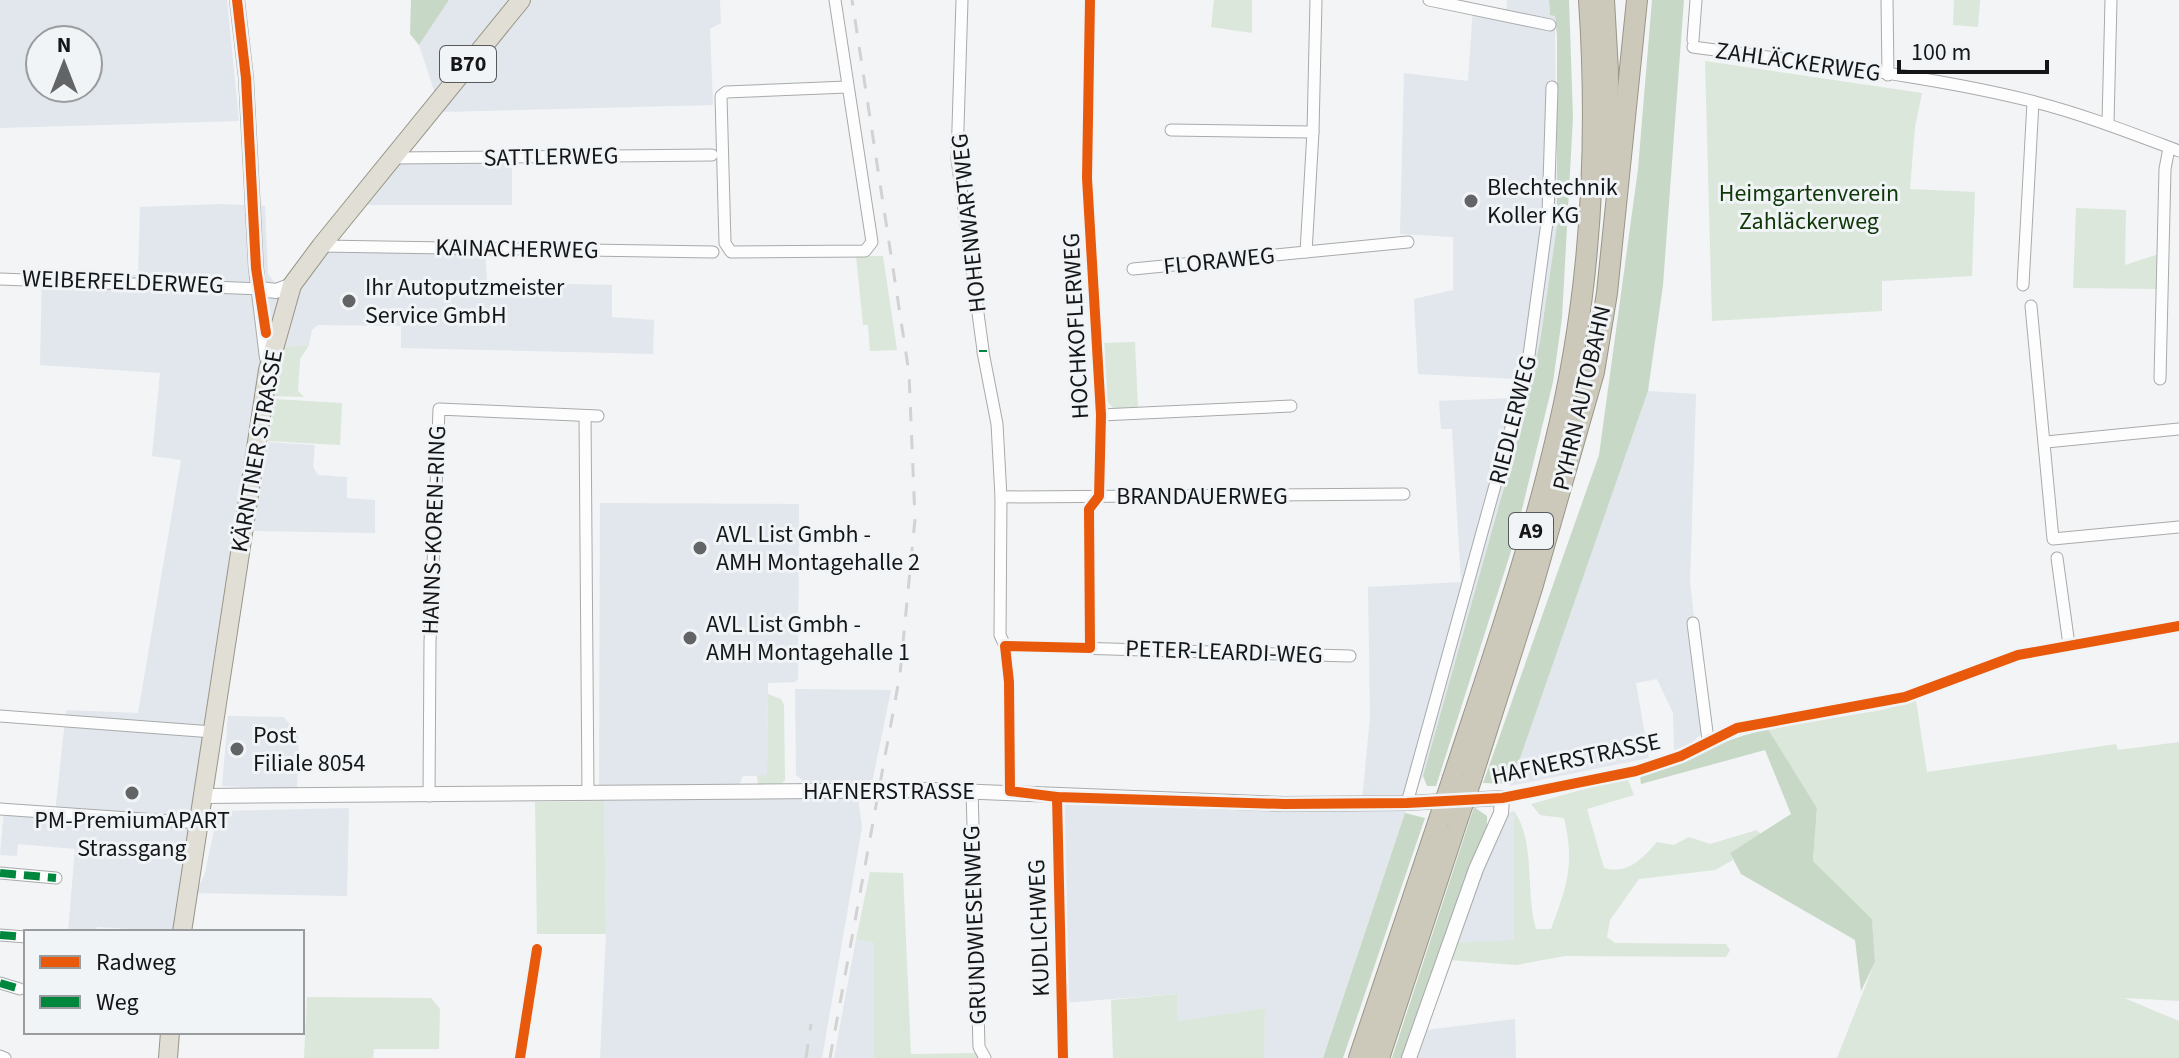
<svg xmlns="http://www.w3.org/2000/svg" width="2179" height="1058" viewBox="0 0 2179 1058" font-family="'Source Sans 3',sans-serif">
<style>
.built{fill:#e1e7ec;fill-rule:evenodd}
.green{fill:#dbe7da}
.forest{fill:#c7d8c6}
.lines{fill:none;stroke-linecap:round;stroke-linejoin:round}
.minor-casing{stroke:#a8aaab;stroke-width:13}
.tertiary-casing{stroke:#a8aaab;stroke-width:16}
.primary-casing{stroke:#999686;stroke-width:20}
.motorway-casing{stroke:#999686;stroke-width:22}
.minor{stroke:#fdfdfe;stroke-width:11}
.tertiary{stroke:#fdfdfe;stroke-width:14}
.primary{stroke:#e0ded5;stroke-width:18}
.motorway{stroke:#ccc9ba;stroke-width:20}
.rail{stroke:#d2d2d2;stroke-width:3;stroke-dasharray:14 14;stroke-linecap:butt}
.motorway-bridge-casing{stroke:#999686;stroke-width:22;stroke-linecap:butt}
.motorway-bridge{stroke:#ccc9ba;stroke-width:20}
.quiet{stroke:#00873e;stroke-width:8;stroke-dasharray:16 8;stroke-linecap:butt}
.cycleway-casing{stroke:#f1f4f7;stroke-width:15}
.cycleway{stroke:#e8590c;stroke-width:10}
.poi-dot{fill:#626465;stroke:#f1f4f7;stroke-width:3}
.labels{text-anchor:middle;dominant-baseline:central;stroke-width:6;stroke-linejoin:round;paint-order:stroke}
.shield{fill:#f1f4f7;stroke:#57595a;stroke-width:2}
.shield-label{font-size:22px;font-weight:bold;fill:#151617}
.street-label{font-size:24px;fill:#151617;stroke:#f1f4f7}
.poi-label{font-size:24px;fill:#151617;stroke:#f1f4f7;text-anchor:start}
.park-label{font-size:24px;fill:#0f3708;stroke:#f1f4f7}
</style>
<rect width="100%" height="100%" fill="#f2f4f6"/>
<g class="built">
<path d="M0 0H227L239 121 0 128ZM40 40H88V88H40Z"/>
<polygon points="449,0 720,0 721,23 710,29 713,105 441,112 419,45"/>
<polygon points="1507,0 1549,0 1550,15 1555,15 1557,225 1540,342 1514,452 1423,776 1405,813 1323,1058 1264,1058 1265,1008 1178,1021 1177,994 1062,1003 1057,797 1336,804 1361,810 1370,718 1368,587 1461,582 1452,429 1441,429 1439,401 1514,398 1516,379 1418,374 1414,299 1453,290 1453,237 1400,234 1404,73 1468,81 1473,7 1506,11"/>
<polygon points="512,154 512,205 354,205 391,158"/>
<polygon points="221,204 265,206 268,274 274,282 292,285 321,246 485,249 487,282 612,285 612,317 654,320 653,354 401,348 401,326 318,325 312,330 309,345 283,347 268,370 182,932 97,927 96,932 68,932 75,849 18,844 17,856 0,855 4,809 55,813 66,710 138,713 181,460 152,456 160,373 40,365 42,273 138,275 140,207"/>
<polygon points="1648,391 1696,394 1690,582 1707,729 1689,745 1674,750 1673,713 1657,679 1636,683 1649,758 1510,786"/>
<polygon points="266,442 315,445 313,467 318,475 347,477 347,498 375,500 375,533 251,531"/>
<polygon points="600,503 799,504 798,679 795,682 768,683 767,776 743,776 739,785 599,788"/>
<polygon points="795,689 891,690 872,783 807,784 796,775"/>
<polygon points="228,716 283,717 295,729 299,738 297,790 222,786"/>
<polygon points="858,797 862,827 822,1058 600,1058 606,934 604,801"/>
<polygon points="349,808 347,896 196,893 205,873 218,811"/>
<polygon points="1514,811 1514,941 1455,943 1483,869 1510,812"/>
<polygon points="856,939 874,943 874,1058 834,1058"/>
<polygon points="1515,1019 1516,1058 1417,1058 1426,1030"/>
</g>
<g class="green">
<polygon points="1214,0 1252,0 1252,33 1211,27"/>
<polygon points="1954,0 1980,0 1978,27 1953,25"/>
<polygon points="1705,61 1922,93 1915,127 1910,189 1975,192 1972,276 1882,281 1882,311 1712,321"/>
<polygon points="2076,208 2126,210 2125,265 2159,254 2157,289 2073,288"/>
<polygon points="856,256 883,256 897,350 870,351 868,325 863,325"/>
<polygon points="1135,342 1138,408 1113,408 1107,401 1103,343"/>
<polygon points="309,345 300,359 298,391 304,397 273,396 283,347"/>
<polygon points="274,399 342,403 340,445 268,441"/>
<polygon points="768,694 781,699 784,705 785,780 781,784 758,784 757,776 767,775"/>
<polygon points="1916,700 1927,772 2116,744 2118,750 2179,742 2179,1001 2124,998 2179,1021 2179,1058 1837,1058 1875,962 1872,919 1813,861 1817,808 1768,729 1882,710"/>
<path d="M1627 777 1634 795 1587 809 1604 868C1628 875 1643 858 1657 842L1674 845 1689 837 1710 844 1757 830 1761 834 1730 853 1733 860 1715 870 1639 879 1610 920 1607 937 1615 943 1726 944 1730 950 1726 957 1565 956 1516 965 1449 960 1455 943 1514 940V811C1536 842 1525 892 1536 929H1551C1567 886 1575 864 1564 818L1540 815 1531 804Z"/>
<polygon points="604,801 606,934 537,934 535,802"/>
<polygon points="870,872 903,873 911,1054 979,1053 979,1058 874,1058 874,943 856,939"/>
<polygon points="1177,994 1178,1021 1265,1008 1264,1058 1113,1058 1111,1000"/>
<polygon points="307,997 431,998 440,1009 439,1049 374,1049 373,1058 304,1058"/>
</g>
<g class="forest">
<polygon points="411,0 449,0 419,45 410,34"/>
<polygon points="1549,0 1569,0 1573,117 1562,318 1553,382 1514,542 1436,786 1427,786 1423,776 1514,452 1540,342 1557,225 1557,36 1555,16 1550,15"/>
<polygon points="1652,0 1684,0 1663,285 1648,391 1511,784 1483,783 1599,455 1638,169"/>
<path d="M1768 729 1817 808 1813 861 1872 919 1875 962 1861 991 1855 940 1741 874 1730 853 1791 814 1765 750 1641 784 1640 776C1684 760 1723 739 1768 729Z"/>
<polygon points="1474,807 1487,816 1487,829 1404,1058 1392,1058"/>
<polygon points="1405,813 1425,818 1343,1058 1323,1058"/>
</g>
<g class="lines">
<g class="minor-casing">
<g id="minor">
<polyline points="835,0 872,242 865,251 731,252 725,243 721,96 726,92 847,87"/>
<polyline points="962,0 957,159 983,350"/>
<polyline points="1090,0 1087,178 1101,415 1099,496 1089,509 1090,648"/>
<polyline points="1429,0 1550,25"/>
<polyline points="1887,0 1888,75"/>
<polyline points="1693,40 1696,0"/>
<path d="M1693 47C1807 63 1924 74 2035 102 2085 115 2131 133 2179 151"/>
<polyline points="2108,123 2111,0"/>
<polyline points="1171,130 1313,132 1306,252"/>
<polyline points="1313,132 1316,0"/>
<polyline points="392,158 712,155"/>
<polyline points="321,246 713,252"/>
<polyline points="1133,269 1408,242"/>
<polyline points="0,279 260,289"/>
<polyline points="2023,285 2033,102"/>
<polyline points="2031,306 2053,539 2179,527"/>
<polyline points="983,352 997,424 1001,497 1404,494"/>
<polyline points="2160,379 2165,169 2169,148"/>
<polyline points="1101,415 1291,406"/>
<polyline points="585,416 588,794"/>
<polyline points="2046,442 2179,429"/>
<polyline points="1001,497 1000,635 1005,646"/>
<polyline points="2057,558 2069,645"/>
<polyline points="1693,623 1708,740"/>
<polyline points="0,716 213,732"/>
<polyline points="972,790 979,1047 985,1058"/>
<polyline points="1010,791 1009,682 1005,646 1350,656"/>
<polyline points="429,796 430,642 439,409 598,416"/>
<polyline points="1057,797 1063,1058"/>
<polyline points="1502,798 1636,771 1681,756 1737,728 1905,697 2018,655 2179,626"/>
<polyline points="1407,803 1527,370 1548,215 1552,87"/>
<polyline points="0,809 200,823"/>
<polyline points="0,873 56,878"/>
<polyline points="0,935 26,937"/>
<polyline points="0,983 20,989"/>
<polyline points="0,1056 5,1058"/>
</g>
</g>
<g class="tertiary-casing">
<g id="tertiary">
<polyline points="237,0 246,78 256,268 267,358"/>
<polyline points="260,289 276,291 292,285"/>
<polyline points="204,796 931,790 1284,804 1407,803 1502,798 1501,813 1476,869 1409,1058"/>
</g>
</g>
<g class="primary-casing">
<g id="primary">
<polyline points="182,932 268,370 292,285 321,246 521,0"/>
<polyline points="168,1058 170,1032"/>
</g>
</g>
<g class="motorway-casing">
<g id="motorway">
<polyline points="1604,0 1608,71 1607,171"/>
<polyline points="1472,777 1532,588 1594,372 1607,293 1637,0"/>
<path d="M1453 778C1489 669 1527 559 1554 447 1590 303 1599 148 1589 0"/>
<polyline points="1359,1058 1438,823"/>
<polyline points="1379,1058 1457,821"/>
</g>
</g>
<use href="#minor" class="minor"/>
<use href="#tertiary" class="tertiary"/>
<use href="#primary" class="primary"/>
<use href="#motorway" class="motorway"/>
<g class="rail">
<polyline points="806,1058 811,1024"/>
<polyline points="830,1058 900,674 915,519 909,373 852,0"/>
</g>
<g class="motorway-bridge-casing">
<g id="motorway-bridge">
<polyline points="1457,821 1472,777"/>
<polyline points="1438,823 1453,778"/>
</g>
</g>
<use href="#motorway-bridge" class="motorway-bridge"/>
<g class="quiet">
<polyline points="983,350 983,352"/>
<polyline points="0,873 56,878"/>
<polyline points="0,935 26,937"/>
<polyline points="0,983 20,989"/>
</g>
<g class="cycleway-casing">
<g id="cycleway">
<polyline points="237,0 246,78 256,268 266,333"/>
<polyline points="1090,0 1087,178 1101,415 1099,496 1089,509 1090,648 1005,646 1009,682 1010,791 1057,797 1284,804 1407,803 1502,798 1636,771 1681,756 1737,728 1905,697 2018,655 2179,626"/>
<polyline points="1057,797 1063,1058"/>
<polyline points="520,1058 537,949"/>
</g>
</g>
<use href="#cycleway" class="cycleway"/>
</g>
<g class="poi-dot">
<circle cx="1471" cy="201" r="8"/>
<circle cx="349" cy="301" r="8"/>
<circle cx="700" cy="548" r="8"/>
<circle cx="690" cy="638" r="8"/>
<circle cx="237" cy="749" r="8"/>
<circle cx="132" cy="793" r="8"/>
</g>
<g class="labels">
<g class="shield">
<rect x="440" y="46" width="56" height="36" rx="6"/>
<rect x="1509" y="513" width="44" height="36" rx="6"/>
</g>
<g class="shield-label">
<text x="468" y="64">B70</text>
<text x="1531" y="531">A9</text>
</g>
<g class="street-label">
<text transform="translate(1798 62) rotate(8)">ZAHLÄCKERWEG</text>
<text transform="translate(551 157) rotate(-1)">SATTLERWEG</text>
<text transform="translate(969 223) rotate(-96)">HOHENWARTWEG</text>
<text transform="translate(517 249) rotate(1)">KAINACHERWEG</text>
<text transform="translate(1219 261) rotate(-6)">FLORAWEG</text>
<text transform="translate(123 282) rotate(2)">WEIBERFELDERWEG</text>
<text transform="translate(1076 326) rotate(-93)">HOCHKOFLERWEG</text>
<text transform="translate(1582 398) rotate(-77)">PYHRN AUTOBAHN</text>
<text transform="translate(1513 420) rotate(-76)">RIEDLERWEG</text>
<text transform="translate(257 451) rotate(-80)">KÄRNTNER STRASSE</text>
<text x="1202" y="496">BRANDAUERWEG</text>
<text transform="translate(434 530) rotate(-88)">HANNS-KOREN-RING</text>
<text transform="translate(1224 652) rotate(2)">PETER-LEARDI-WEG</text>
<text transform="translate(1576 759) rotate(-12)">HAFNERSTRASSE</text>
<text x="889" y="791">HAFNERSTRASSE</text>
<text transform="translate(975 925) rotate(-92)">GRUNDWIESENWEG</text>
<text transform="translate(1039 928) rotate(-92)">KUDLICHWEG</text>
</g>
<g class="poi-label">
<text x="1487" y="187">Blechtechnik<tspan x="1487" dy="28">Koller KG</tspan></text>
<text x="365" y="287">Ihr Autoputzmeister<tspan x="365" dy="28">Service GmbH</tspan></text>
<text x="716" y="534">AVL List Gmbh -<tspan x="716" dy="28">AMH Montagehalle 2</tspan></text>
<text x="706" y="624">AVL List Gmbh -<tspan x="706" dy="28">AMH Montagehalle 1</tspan></text>
<text x="253" y="735">Post<tspan x="253" dy="28">Filiale 8054</tspan></text>
<text x="132" y="820" text-anchor="middle">PM-PremiumAPART<tspan x="132" dy="28">Strassgang</tspan></text>
</g>
<g class="park-label">
<text x="1809" y="193">Heimgartenverein<tspan x="1809" dy="28">Zahläckerweg</tspan></text>
</g>
</g>
<rect x="24" y="930" width="280" height="104" fill="#f1f4f7" stroke="#999b9d" stroke-width="2"/>
<rect x="40" y="956" width="40" height="12" fill="#e8590c" stroke="#999b9d" stroke-width="2"/>
<text x="96" y="970" font-size="24" fill="#151617">Radweg</text>
<rect x="40" y="996" width="40" height="12" fill="#00873e" stroke="#999b9d" stroke-width="2"/>
<text x="96" y="1010" font-size="24" fill="#151617">Weg</text>
<g transform="translate(64 64)"><circle r="38" fill="#f1f4f7" stroke="#999b9d" stroke-width="2"/>
<path d="M0-6L14 30L0 20L-14 30Z" fill="#626465"/>
<text y="-12" font-size="22" font-weight="bold" text-anchor="middle" fill="#151617">N</text>
</g>
<path d="M1899 60v12h148v-12" fill="none" stroke="#151617" stroke-width="4"/>
<text x="1911" y="60" font-size="24" fill="#151617" stroke="#f1f4f7" stroke-width="6" paint-order="stroke">100 m</text>
</svg>
